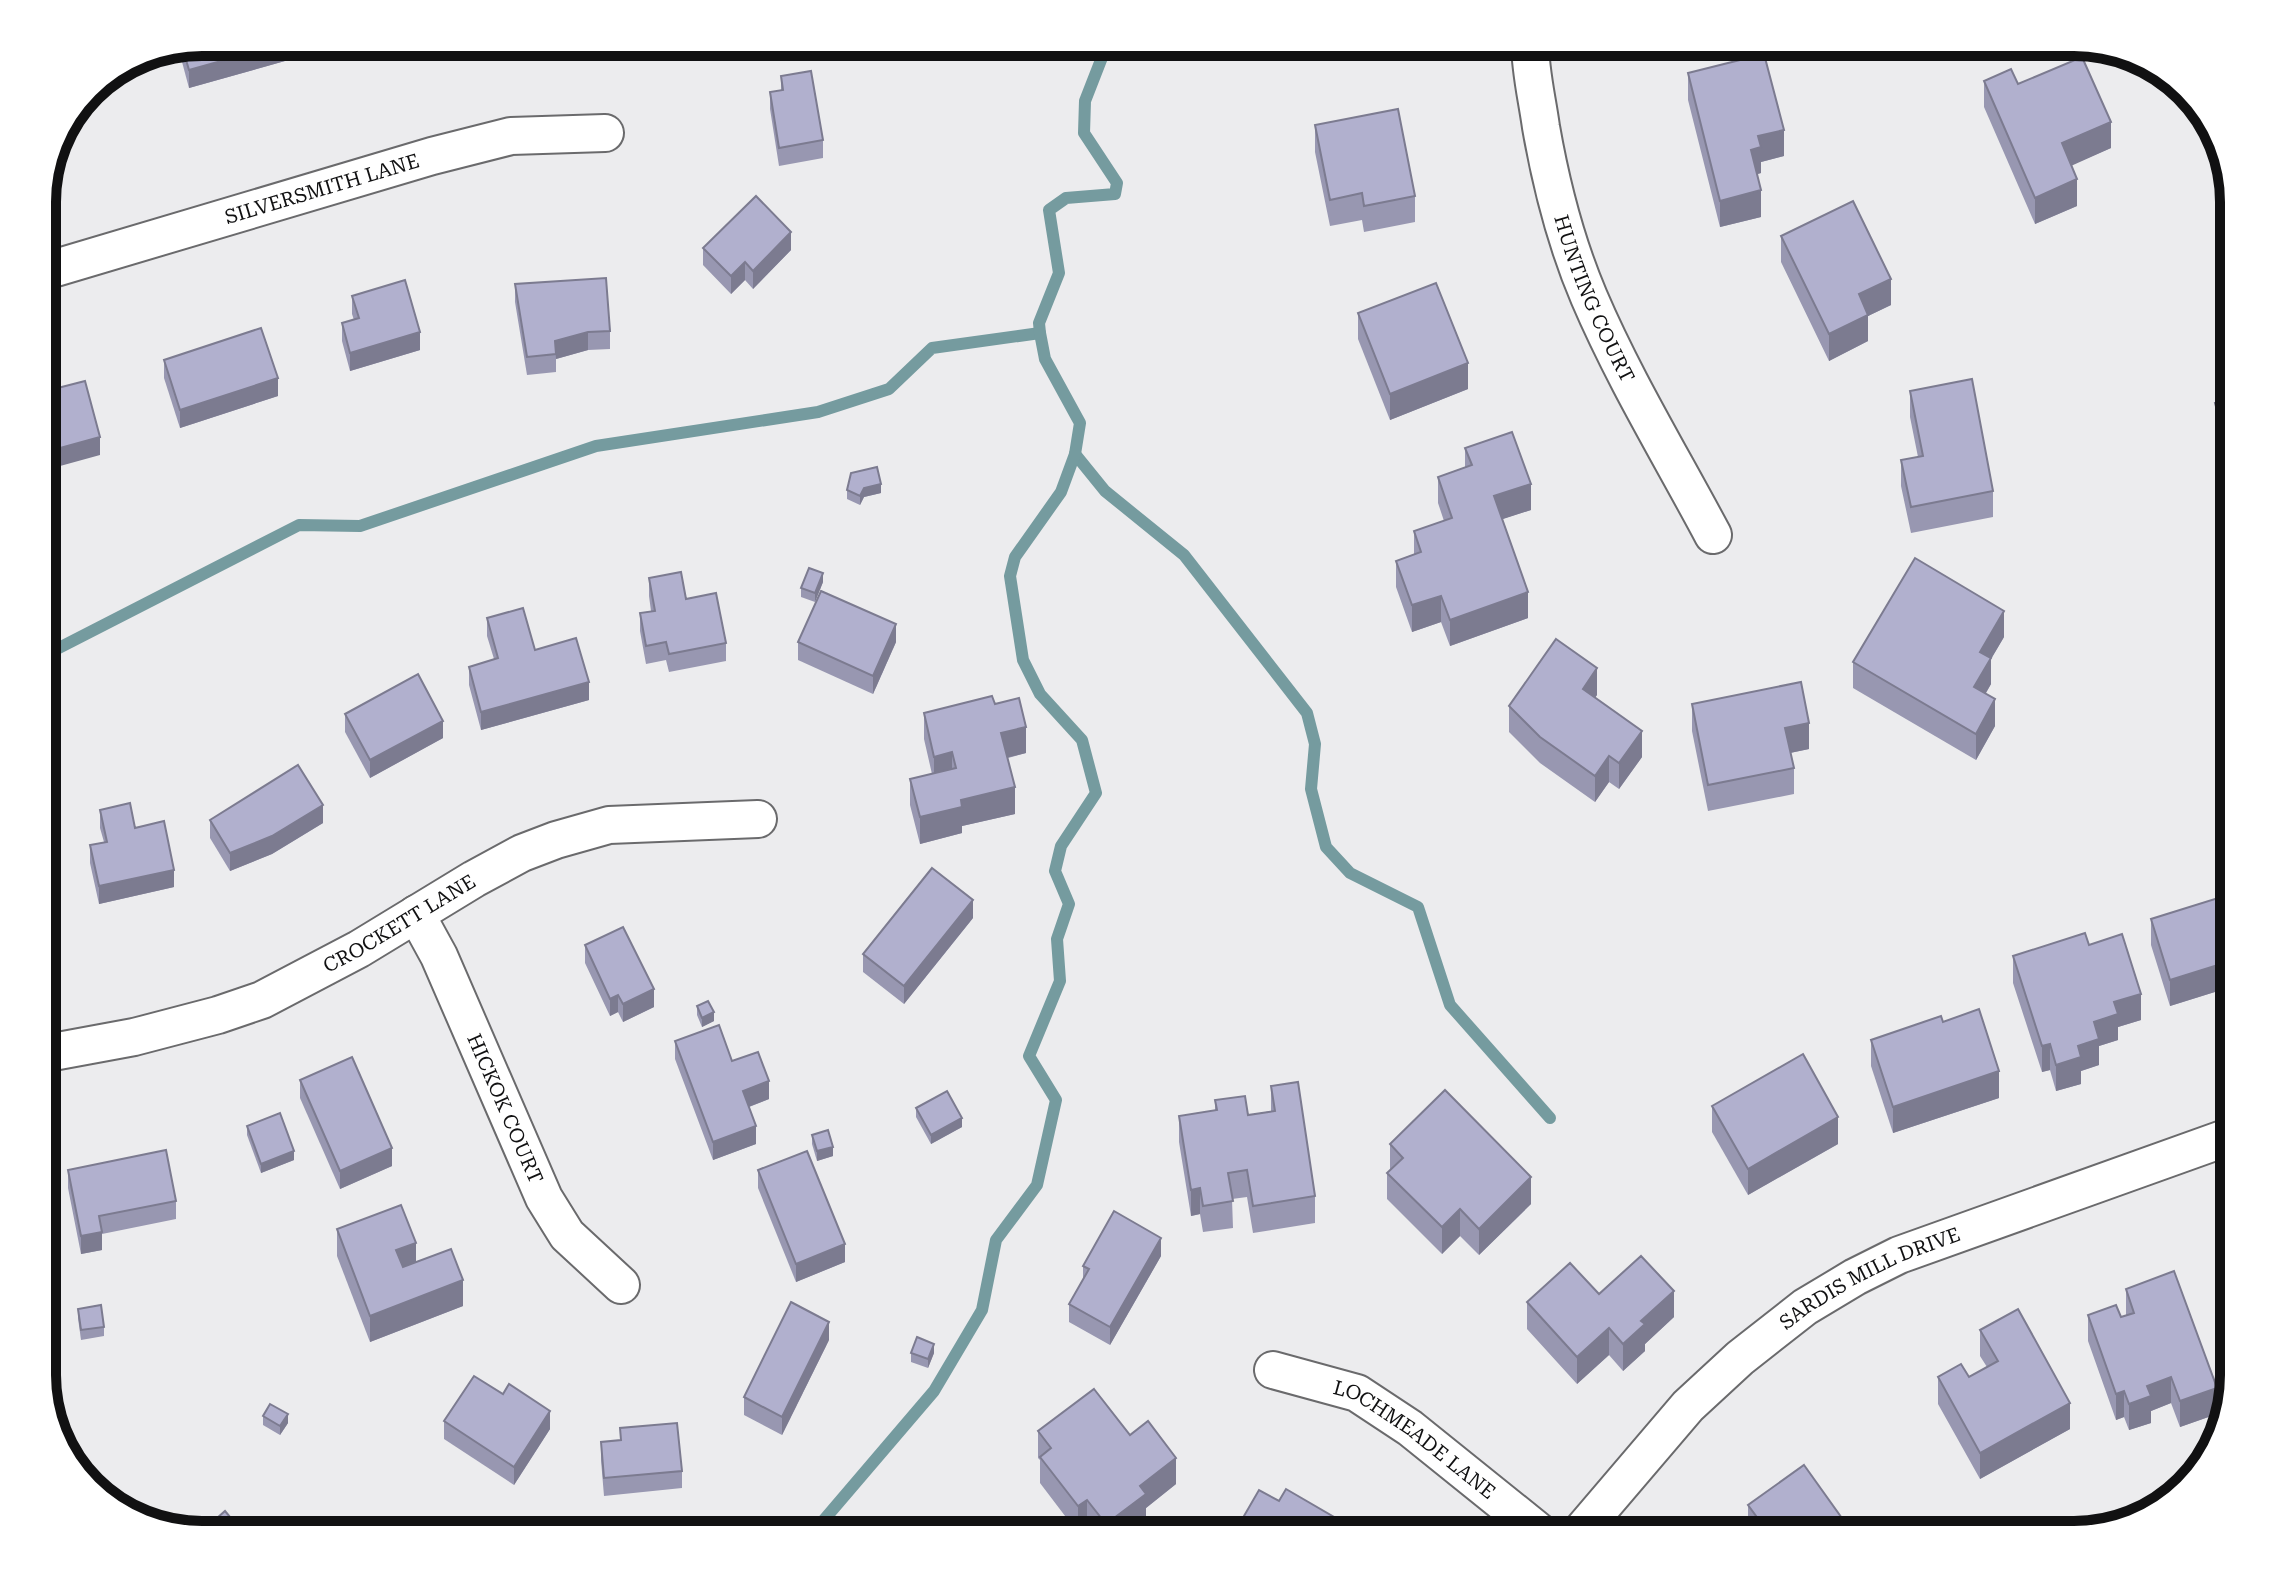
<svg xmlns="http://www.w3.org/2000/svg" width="2276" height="1577" viewBox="0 0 2276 1577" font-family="'Roboto Serif',serif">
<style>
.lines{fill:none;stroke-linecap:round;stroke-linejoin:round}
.stream{stroke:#759b9f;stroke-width:12}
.minor-casing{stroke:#6a6a6c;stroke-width:40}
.minor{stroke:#fff;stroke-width:36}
.wall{fill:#9897b1}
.shaded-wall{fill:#7c7b90}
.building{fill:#b1b0ce;stroke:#7c7b90;stroke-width:2}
.labels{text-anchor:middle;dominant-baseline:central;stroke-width:7;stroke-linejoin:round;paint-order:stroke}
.street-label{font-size:20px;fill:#111112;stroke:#fff}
.rim{fill:none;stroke:#111112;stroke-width:10}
</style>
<rect width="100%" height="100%" fill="#ececee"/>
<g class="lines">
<g class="stream">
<polyline points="1075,454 1105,491 1184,555 1307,713 1315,744 1311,789 1326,847 1350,873 1418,907 1450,1005 1550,1118"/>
<polyline points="42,653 51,652 299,525 360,526 596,446 818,412 889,389 932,348 1040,333"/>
<polyline points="811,1535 934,1391 982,1310 996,1240 1037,1185 1056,1100 1029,1056 1060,981 1057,939 1069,904 1055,871 1061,846 1096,793 1082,740 1040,694 1023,660 1010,576 1015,557 1061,492 1075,454 1080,423 1045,359 1040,333 1039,323 1059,273 1049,210 1066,198 1115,194 1117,183 1084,133 1085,101 1108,42"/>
</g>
<g class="minor-casing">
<g id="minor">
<path id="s1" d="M1530 42C1530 71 1537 98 1541 127 1551 184 1566 243 1589 297 1624 379 1671 456 1713 535"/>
<path id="s2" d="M42 272 432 156 511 136 605 133"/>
<path id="s3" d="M416 914 439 956 544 1198 567 1235 621 1285"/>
<path id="s4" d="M42 1054 134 1037 218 1015 262 1000 359 949 474 879 522 853 556 840 609 825 758 819"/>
<path id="s5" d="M1273 1370 1357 1393 1410 1428 1543 1535"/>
<path id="s6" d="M1578 1535 1688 1406 1740 1358 1805 1307 1855 1277 1899 1255 2234 1135"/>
</g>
</g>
<use href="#minor" class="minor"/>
</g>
<g class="wall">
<polygon points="202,42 292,59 189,88 178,47"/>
<polygon points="326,42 372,42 353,50 328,49"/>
<polygon points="1315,42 1396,42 1396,59 1345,52 1316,53"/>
<polygon points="1688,73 1784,156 1761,162 1761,173 1757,174 1761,217 1720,227 1688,100"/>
<polygon points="781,76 823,140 823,158 779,166 770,109 770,92 781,90"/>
<polygon points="1984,81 2018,84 2111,148 2071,165 2077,206 2035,224 1984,107"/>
<polygon points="1315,125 1415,196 1415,222 1364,232 1362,220 1330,226 1315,152"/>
<polygon points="1781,236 1891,305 1868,316 1868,341 1829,361 1781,262"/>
<polygon points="703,248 791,250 753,289 745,280 731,294 703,265"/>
<polygon points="515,284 610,331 610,349 588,350 556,359 556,372 527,375 515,302"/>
<polygon points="352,296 420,350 350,371 342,341 342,323 354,320 352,314"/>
<polygon points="1358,313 1468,389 1390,420 1358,339"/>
<polygon points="164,360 278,396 180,428 164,378"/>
<polygon points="1910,391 1993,491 1993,517 1911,533 1901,486 1901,460 1918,457 1910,417"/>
<polygon points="2234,398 2234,485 2232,485 2215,420 2215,403"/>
<polygon points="1465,448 1531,510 1502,519 1528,618 1450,646 1441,622 1412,632 1396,587 1396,561 1414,554 1414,531 1444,521 1438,503 1438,477 1465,467"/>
<polygon points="847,490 881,493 864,497 860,505 847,499"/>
<polygon points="649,578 686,599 726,643 726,661 669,672 666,660 646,664 640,631 640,613 651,611 649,596"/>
<polygon points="823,582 815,602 801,597 801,588"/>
<polygon points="487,618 535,650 589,700 481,730 469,685 469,667 494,659 487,636"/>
<polygon points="2004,637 1991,659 1991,684 1986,693 1995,726 1976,760 1853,688 1853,662"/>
<polygon points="798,642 896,642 873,694 798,660"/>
<polygon points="42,672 48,697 48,706 42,707"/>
<polygon points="1597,695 1595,697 1642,757 1619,789 1609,782 1595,802 1540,763 1509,732 1509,706"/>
<polygon points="995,704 1026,753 1008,758 1015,814 962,826 962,833 920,844 910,805 910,779 932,774 924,739 924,713"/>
<polygon points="1692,704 1809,749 1790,753 1794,768 1794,794 1708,811 1692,731"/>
<polygon points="345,714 443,738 370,778 345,732"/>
<polygon points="100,810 135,828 174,887 99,904 90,863 90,845 104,842 100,828"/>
<polygon points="210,820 323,823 272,854 230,871 210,838"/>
<polygon points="2234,893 2234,986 2170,1006 2151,945 2151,919"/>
<polygon points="973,918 904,1004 863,972 863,954"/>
<polygon points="585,945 654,1007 623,1022 618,1012 610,1016 585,963"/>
<polygon points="2089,945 2141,1020 2118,1027 2118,1040 2099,1046 2099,1065 2081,1071 2081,1084 2056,1091 2050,1070 2042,1072 2013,983 2013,956"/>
<polygon points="697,1006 714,1021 702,1027 697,1015"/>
<polygon points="1943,1022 1999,1098 1893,1133 1871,1066 1871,1040"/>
<polygon points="675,1041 769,1099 749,1107 756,1144 713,1160 675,1059"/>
<polygon points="300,1080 392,1166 340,1189 300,1098"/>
<polygon points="1271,1086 1315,1196 1315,1223 1253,1233 1247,1197 1232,1199 1233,1228 1203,1232 1200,1214 1191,1216 1179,1142 1179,1116 1215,1110 1215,1100 1248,1115 1271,1111"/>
<polygon points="1712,1106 1838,1144 1748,1195 1712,1132"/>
<polygon points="916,1108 962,1127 931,1144 916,1117"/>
<polygon points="247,1126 294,1160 261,1173 247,1135"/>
<polygon points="812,1135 833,1156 817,1161 812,1144"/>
<polygon points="1390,1144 1531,1204 1479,1255 1460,1236 1442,1254 1387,1199 1387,1173 1390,1170"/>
<polygon points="68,1170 176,1201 176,1219 102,1234 102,1250 81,1254 68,1188"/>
<polygon points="758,1170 845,1262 796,1282 758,1188"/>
<polygon points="337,1229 416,1262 463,1306 370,1342 337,1256"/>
<polygon points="1161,1256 1110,1345 1069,1322 1069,1304 1083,1281 1083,1266"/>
<polygon points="2126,1289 2217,1414 2180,1427 2171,1403 2151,1411 2151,1423 2129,1430 2124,1417 2116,1420 2088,1341 2088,1315 2121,1317 2126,1316"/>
<polygon points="1599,1294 1674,1317 1645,1344 1645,1351 1623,1371 1609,1355 1577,1384 1527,1329 1527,1302"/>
<polygon points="78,1309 104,1327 104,1336 81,1340 78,1318"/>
<polygon points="1980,1330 2070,1429 1980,1479 1938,1404 1938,1377 1969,1377 1987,1367 1980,1356"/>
<polygon points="829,1340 782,1435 744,1415 744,1397"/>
<polygon points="911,1353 934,1353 928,1368 911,1362"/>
<polygon points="263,1416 288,1423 280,1435 263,1425"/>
<polygon points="444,1421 550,1429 514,1485 444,1439"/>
<polygon points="620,1428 682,1471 682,1488 604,1496 601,1460 601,1442 620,1440"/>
<polygon points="1038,1431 1130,1435 1176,1484 1146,1508 1146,1520 1126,1535 1094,1535 1087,1526 1078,1533 1040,1483 1040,1460 1038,1458"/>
<polygon points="1748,1505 1854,1535 1757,1535 1748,1523"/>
</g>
<g class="shaded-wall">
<polygon points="292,42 292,59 189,88 189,70"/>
<polygon points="353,42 372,42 353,50"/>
<polygon points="78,112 78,130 57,137 72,114"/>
<polygon points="2111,122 2111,148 2062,170 2062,143"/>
<polygon points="1784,130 1784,156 1761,162 1761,173 1751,176 1751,150 1758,136"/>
<polygon points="2077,179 2077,206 2035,224 2035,198"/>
<polygon points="1761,190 1761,217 1720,227 1720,201"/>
<polygon points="791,232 791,250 753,289 753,271"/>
<polygon points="745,262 745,280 731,294 731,276"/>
<polygon points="1891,279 1891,305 1868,316 1868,341 1829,361 1829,334 1859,294"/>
<polygon points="420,332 420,350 350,371 350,353"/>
<polygon points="588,332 588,350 556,359 555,341"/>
<polygon points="1468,363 1468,389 1390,420 1390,394"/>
<polygon points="278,378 278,396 180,428 180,410"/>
<polygon points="100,437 100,455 42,471 42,453"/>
<rect x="2232" y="467" width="2" height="18"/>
<polygon points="881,484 881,493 864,497 860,505 860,496 864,488"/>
<polygon points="1531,484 1531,510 1494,522 1494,496"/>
<polygon points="823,573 823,582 815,602 815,593"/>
<polygon points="1528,592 1528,618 1450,646 1450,620"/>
<polygon points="1441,596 1441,622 1412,632 1412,605"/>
<polygon points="2004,611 2004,637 1991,659 1991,684 1974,713 1974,687 1980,652"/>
<polygon points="896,624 896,642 873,694 873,676"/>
<polygon points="1597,668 1597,695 1583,715 1583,689"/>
<polygon points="589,682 589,700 481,730 481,712"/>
<polygon points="1995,699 1995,726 1976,760 1976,734"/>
<polygon points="443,721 443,738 370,778 370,760"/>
<polygon points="1809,723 1809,749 1785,754 1785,728"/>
<polygon points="1026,727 1026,753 1001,759 1001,733"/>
<polygon points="1642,731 1642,757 1619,789 1619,763"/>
<polygon points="952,752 952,778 934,783 934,757"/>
<polygon points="1609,756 1609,782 1595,802 1595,776"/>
<polygon points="1015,787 1015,814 962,826 962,833 920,844 920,817 961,800"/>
<polygon points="323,805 323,823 272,854 230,871 230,853"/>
<polygon points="174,870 174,887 99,904 99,886"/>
<polygon points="973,900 973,918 904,1004 904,986"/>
<polygon points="2234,960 2234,986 2170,1006 2170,980"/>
<polygon points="654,989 654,1007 623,1022 623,1004"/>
<polygon points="2141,994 2141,1020 2118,1027 2118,1040 2099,1046 2099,1065 2081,1071 2081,1084 2056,1091 2056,1065 2078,1046 2094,1022 2114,1002"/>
<polygon points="618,995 618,1012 610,1016 610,999"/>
<polygon points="714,1012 714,1021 702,1027 702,1018"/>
<polygon points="2050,1044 2050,1070 2042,1072 2042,1046"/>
<polygon points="1999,1071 1999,1098 1893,1133 1893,1107"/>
<polygon points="769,1081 769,1099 743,1109 743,1091"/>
<polygon points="1838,1117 1838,1144 1748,1195 1748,1169"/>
<polygon points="962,1118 962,1127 931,1144 931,1135"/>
<polygon points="756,1126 756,1144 713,1160 713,1142"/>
<polygon points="833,1147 833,1156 817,1161 817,1151"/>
<polygon points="392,1148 392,1166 340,1189 340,1171"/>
<polygon points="294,1151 294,1160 261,1173 261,1164"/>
<polygon points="1531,1177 1531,1204 1479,1255 1479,1229"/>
<polygon points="1200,1188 1200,1214 1191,1216 1191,1190"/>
<polygon points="1460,1209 1460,1236 1442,1254 1442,1227"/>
<polygon points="102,1232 102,1250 81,1254 81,1236"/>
<polygon points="1161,1238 1161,1256 1110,1345 1110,1327"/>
<polygon points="416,1243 416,1269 396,1277 396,1250"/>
<polygon points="845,1244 845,1262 796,1282 796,1264"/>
<polygon points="463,1280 463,1306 370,1342 370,1316"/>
<polygon points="1674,1291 1674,1317 1645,1344 1645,1351 1623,1371 1623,1344 1641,1321"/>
<polygon points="829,1322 829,1340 782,1435 782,1417"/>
<polygon points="1609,1328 1609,1355 1577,1384 1577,1357"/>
<polygon points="934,1344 934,1353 928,1368 928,1359"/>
<polygon points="2171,1377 2171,1403 2151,1411 2151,1423 2129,1430 2129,1404 2147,1386"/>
<polygon points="2217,1388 2217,1414 2180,1427 2180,1401"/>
<polygon points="2124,1391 2124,1417 2116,1420 2116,1394"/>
<polygon points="2070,1403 2070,1429 1980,1479 1980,1453"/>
<polygon points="550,1411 550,1429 514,1485 514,1467"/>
<polygon points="288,1414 288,1423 280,1435 280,1426"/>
<polygon points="1176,1458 1176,1484 1146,1508 1146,1520 1126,1535 1106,1535 1106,1524 1140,1486"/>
<polygon points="1087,1500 1087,1526 1078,1533 1078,1506"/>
</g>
<g class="building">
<polygon points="202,42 289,42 189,70 182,46"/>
<polygon points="1764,54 1784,130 1758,136 1761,147 1751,150 1761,190 1720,201 1688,73"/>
<polygon points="2082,57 2111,122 2062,143 2077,179 2035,198 1984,81 2011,69 2018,84"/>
<polygon points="811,71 823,140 779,148 770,92 783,90 781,76"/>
<polygon points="1398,109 1415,196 1364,206 1362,193 1330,200 1315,125"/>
<polygon points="756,196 791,232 753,271 745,262 731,276 703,248"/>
<polygon points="1853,201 1891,279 1859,294 1868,315 1829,334 1781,236"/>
<polygon points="606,278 610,331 588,332 555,341 556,354 527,357 515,284"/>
<polygon points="405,280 420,332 350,353 342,323 359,318 352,296"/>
<polygon points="1436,283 1468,363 1390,394 1358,313"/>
<polygon points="261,328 278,378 180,410 164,360"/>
<polygon points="1972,379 1993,491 1911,507 1901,460 1923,456 1910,391"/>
<polygon points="85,381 100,437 42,453 42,392"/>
<polygon points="2234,398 2234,467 2232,467 2215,403"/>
<polygon points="1512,432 1531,484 1494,496 1528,592 1450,620 1441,596 1412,605 1396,561 1421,552 1414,531 1452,518 1438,477 1472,465 1465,448"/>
<polygon points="877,467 881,484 864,488 860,496 847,490 851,473"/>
<polygon points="1915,558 2004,611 1980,652 1991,658 1974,687 1995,699 1976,734 1853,662"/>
<polygon points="809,568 823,573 815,593 801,588"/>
<polygon points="681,572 686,599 716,593 726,643 669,654 666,642 646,646 640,613 655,611 649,578"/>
<polygon points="821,591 896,624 873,676 798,642"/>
<polygon points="523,608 535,650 576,638 589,682 481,712 469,667 498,658 487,618"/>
<polygon points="1556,639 1597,668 1583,689 1642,731 1619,763 1609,756 1595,776 1540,737 1509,706"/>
<polygon points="42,672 43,672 48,697 42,698"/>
<polygon points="418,674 443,721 370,760 345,714"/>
<polygon points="1801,682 1809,723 1785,728 1794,768 1708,785 1692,704"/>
<polygon points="992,696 995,704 1019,698 1026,727 1001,733 1015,787 961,800 962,807 920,817 910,779 956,768 952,752 934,757 924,713"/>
<polygon points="298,765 323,805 272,836 230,853 210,820"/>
<polygon points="130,803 135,828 164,821 174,870 99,886 90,845 107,842 100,810"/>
<polygon points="932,868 973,900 904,986 863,954"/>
<polygon points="2234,893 2234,960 2170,980 2151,919"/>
<polygon points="623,927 654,989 623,1004 618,995 610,999 585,945"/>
<polygon points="2085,933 2089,945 2122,934 2141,994 2114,1002 2118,1014 2094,1022 2099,1039 2078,1046 2081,1057 2056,1065 2050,1044 2042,1046 2013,956"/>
<polygon points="708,1001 714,1012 702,1018 697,1006"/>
<polygon points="1979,1009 1999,1071 1893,1107 1871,1040 1941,1016 1943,1022"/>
<polygon points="719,1025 732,1061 758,1052 769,1081 743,1091 756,1126 713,1142 675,1041"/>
<polygon points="1803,1054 1838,1117 1748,1169 1712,1106"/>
<polygon points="352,1057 392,1148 340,1171 300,1080"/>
<polygon points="1298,1082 1315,1196 1253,1206 1247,1170 1228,1173 1233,1201 1203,1206 1200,1188 1191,1190 1179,1116 1217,1110 1215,1100 1245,1096 1248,1115 1275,1111 1271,1086"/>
<polygon points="1445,1090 1531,1177 1479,1229 1460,1209 1442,1227 1387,1173 1403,1158 1390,1144"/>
<polygon points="947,1091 962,1118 931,1135 916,1108"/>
<polygon points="280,1113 294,1151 261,1164 247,1126"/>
<polygon points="828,1130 833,1147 817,1151 812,1135"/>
<polygon points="166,1150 176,1201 99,1216 102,1232 81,1236 68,1170"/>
<polygon points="807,1151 845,1244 796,1264 758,1170"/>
<polygon points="401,1205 416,1243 396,1250 403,1267 451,1249 463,1280 370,1316 337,1229"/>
<polygon points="1114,1211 1161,1238 1110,1327 1069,1304 1089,1269 1083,1266"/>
<polygon points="1641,1256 1674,1291 1641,1321 1645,1324 1623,1344 1609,1328 1577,1357 1527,1302 1570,1263 1599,1294"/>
<polygon points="2174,1271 2217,1388 2180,1401 2171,1377 2147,1386 2151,1396 2129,1404 2124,1391 2116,1394 2088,1315 2116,1305 2121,1317 2134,1313 2126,1289"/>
<polygon points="791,1302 829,1322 782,1417 744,1397"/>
<polygon points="101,1305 104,1327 81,1330 78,1309"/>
<polygon points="2018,1309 2070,1403 1980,1453 1938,1377 1961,1364 1969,1377 1998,1361 1980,1330"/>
<polygon points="917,1337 934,1344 928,1359 911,1353"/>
<polygon points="474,1376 503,1394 509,1384 550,1411 514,1467 444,1421"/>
<polygon points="1094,1389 1130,1435 1148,1421 1176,1458 1140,1486 1146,1494 1106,1524 1087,1500 1078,1506 1040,1457 1051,1448 1038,1431"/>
<polygon points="270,1404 288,1414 280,1426 263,1416"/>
<polygon points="677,1423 682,1471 604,1478 601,1442 621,1440 620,1428"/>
<polygon points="1804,1465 1854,1535 1770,1535 1748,1505"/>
<polygon points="88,1481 104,1481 103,1497"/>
<polygon points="1286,1489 1353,1528 1349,1535 1233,1535 1259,1490 1279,1501"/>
<polygon points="225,1511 245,1535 202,1535 199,1534"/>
</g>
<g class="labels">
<g class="street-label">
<text stroke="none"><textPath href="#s2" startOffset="292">SILVERSMITH LANE</textPath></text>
<text stroke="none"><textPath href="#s1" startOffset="266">HUNTING COURT</textPath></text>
<text stroke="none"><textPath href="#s4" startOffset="384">CROCKETT LANE</textPath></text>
<text stroke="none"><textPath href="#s3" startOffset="214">HICKOK COURT</textPath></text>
<text stroke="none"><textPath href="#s6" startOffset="394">SARDIS MILL DRIVE</textPath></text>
<text stroke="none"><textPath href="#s5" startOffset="160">LOCHMEADE LANE</textPath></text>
</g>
</g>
<path d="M0 0H2276V1577H0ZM202 56H2074A146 146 0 0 1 2220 202V1375A146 146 0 0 1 2074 1521H202A146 146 0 0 1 56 1375V202A146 146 0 0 1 202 56Z" fill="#fff" fill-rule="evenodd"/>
<path class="rim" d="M202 56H2074A146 146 0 0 1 2220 202V1375A146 146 0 0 1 2074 1521H202A146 146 0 0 1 56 1375V202A146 146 0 0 1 202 56Z"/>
</svg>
